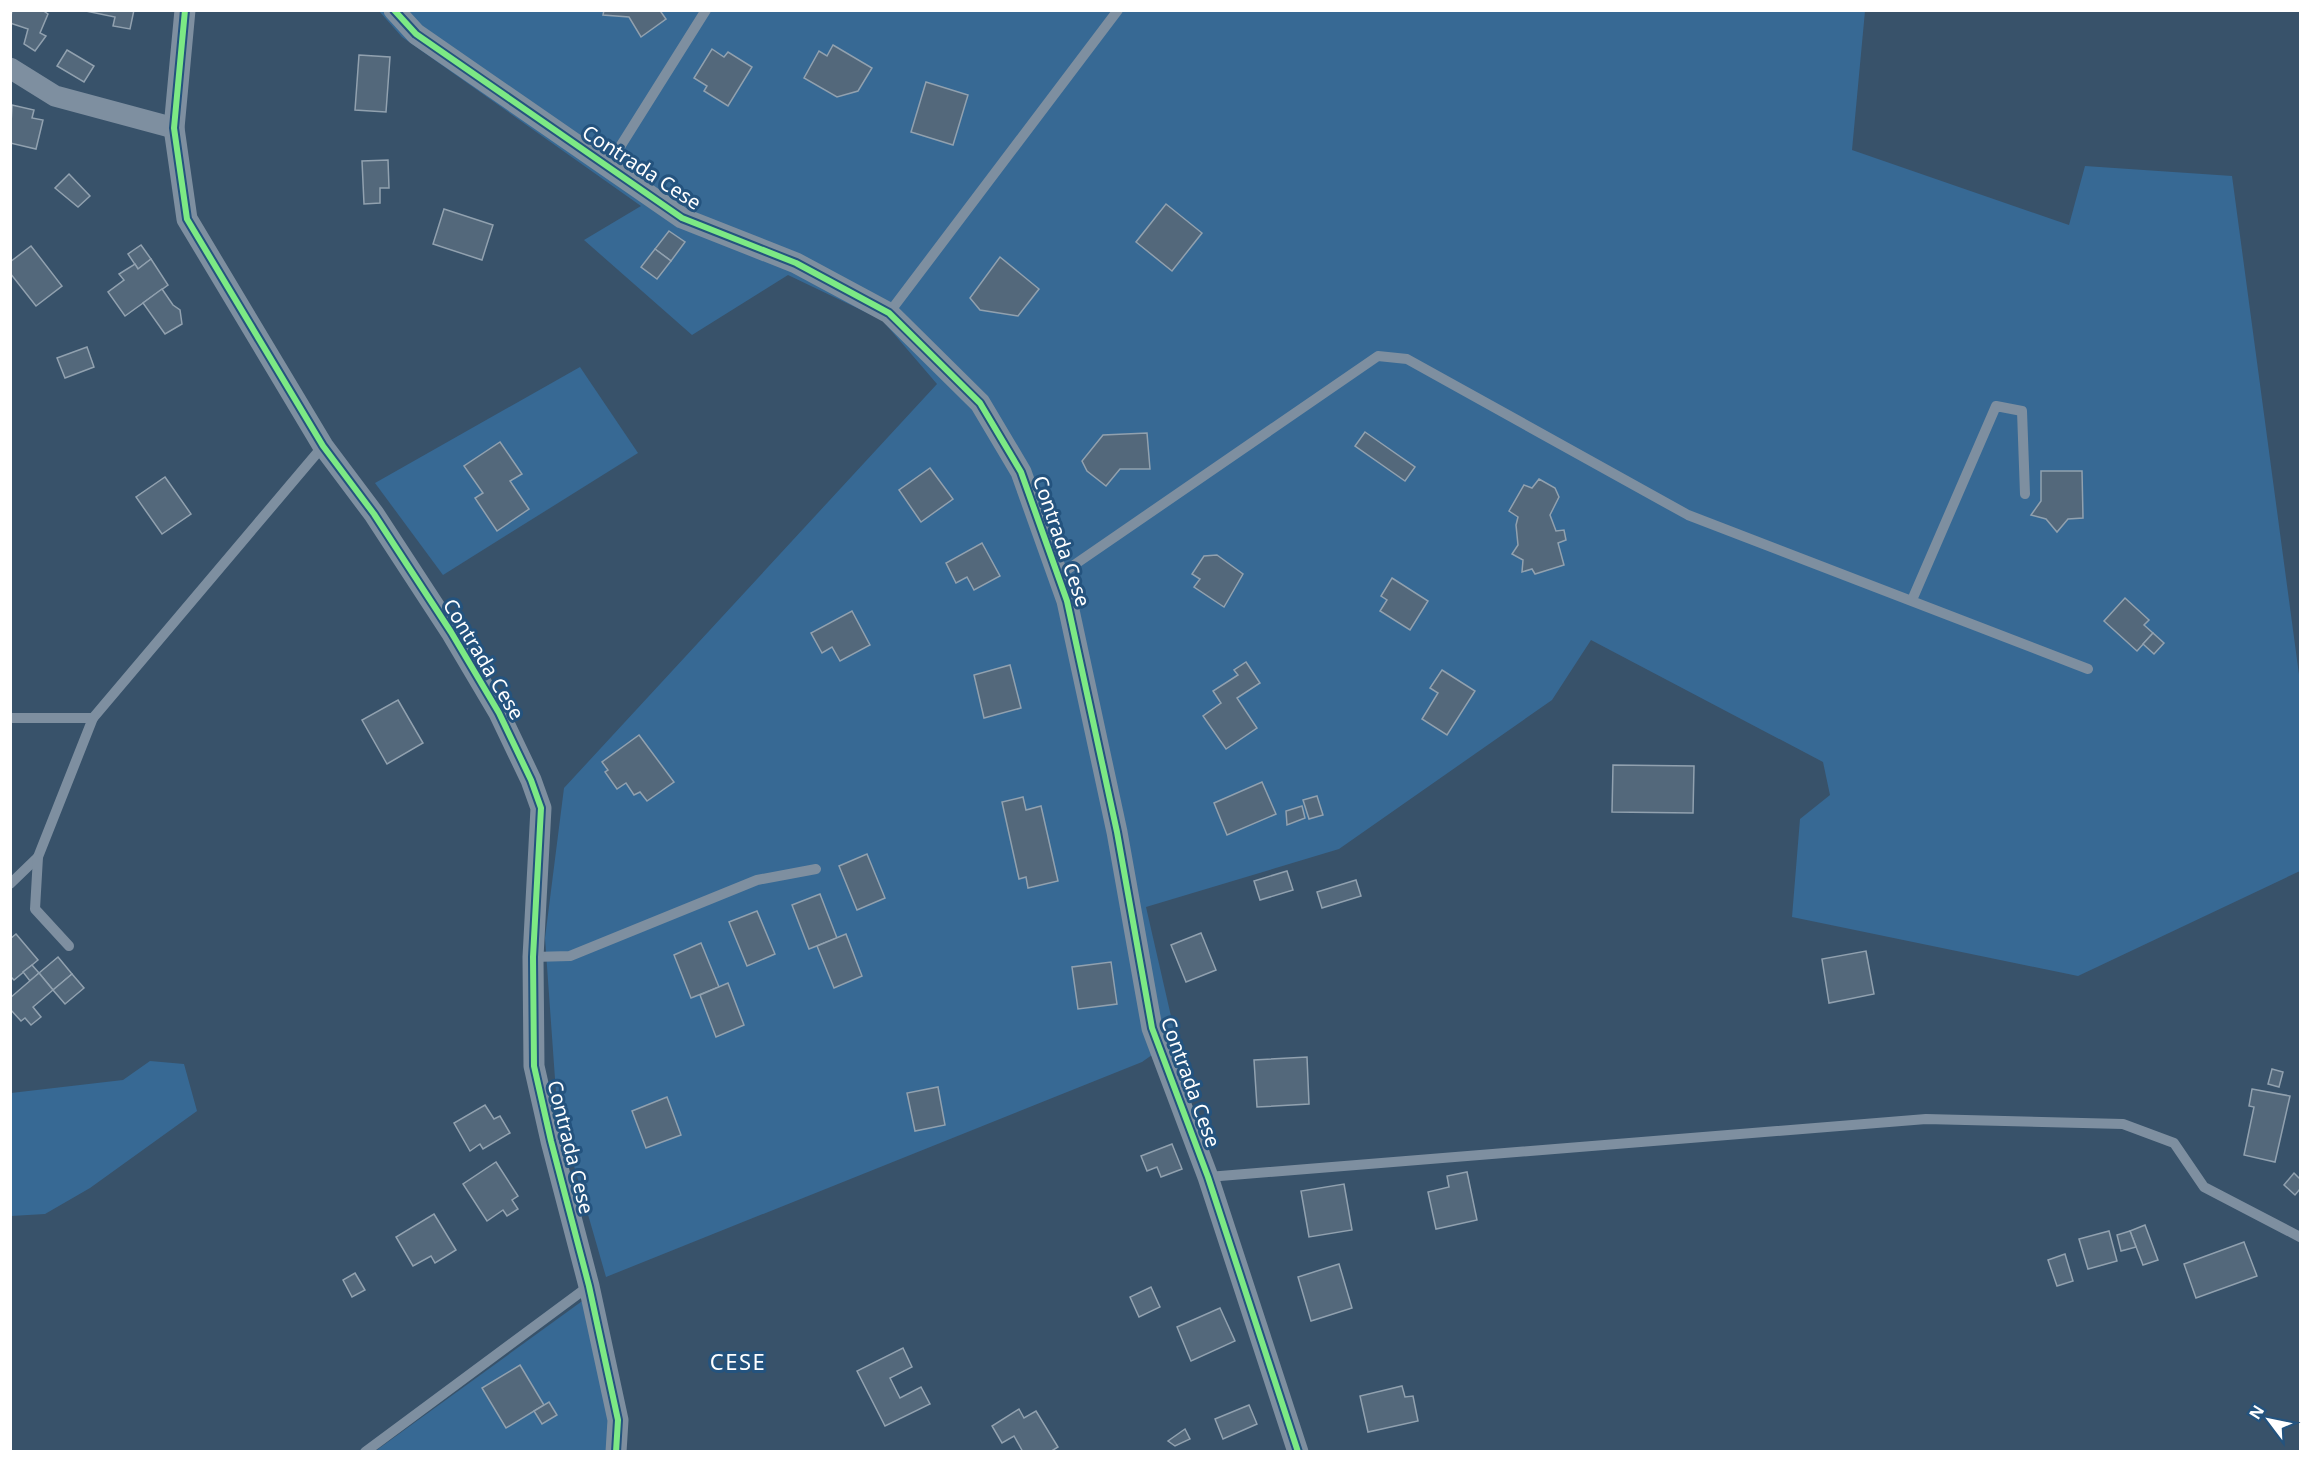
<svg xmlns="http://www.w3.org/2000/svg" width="2311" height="1462" viewBox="0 0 2311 1462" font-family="'Noto Sans',sans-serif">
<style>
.green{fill:#376994}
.building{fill:#53687b;stroke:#91a1af;stroke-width:1.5}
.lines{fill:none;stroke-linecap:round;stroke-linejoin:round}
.lane{stroke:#7e8fa0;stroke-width:10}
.street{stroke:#7e8fa0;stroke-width:21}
.cycleway-casing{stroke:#24537e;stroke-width:10}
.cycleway{stroke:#7ce984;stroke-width:6}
.labels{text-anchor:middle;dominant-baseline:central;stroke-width:6;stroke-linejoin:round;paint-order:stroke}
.street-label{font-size:20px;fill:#fff;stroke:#24537e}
.quarter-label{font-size:22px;letter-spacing:1.5px;fill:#fff;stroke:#24537e}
</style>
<rect width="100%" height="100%" fill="#38526a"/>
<g class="green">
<polygon points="379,11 1865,11 1852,150 2069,225 2085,166 2232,176 2300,682 2300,871 2078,976 1792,917 1800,819 1830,795 1823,762 1591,640 1552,700 1339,849 1146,907 1176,1038 1142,1062 606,1277 566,1138 558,1121 545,938 564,788 937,384 882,320 788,275 692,335 584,240 641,206 402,37"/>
<polygon points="580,367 638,453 443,575 375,483"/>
<polygon points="150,1061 184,1064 197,1111 90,1188 45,1214 11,1216 11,1093 123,1080"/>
<polygon points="585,1299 610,1426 609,1451 374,1452"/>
</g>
<g class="building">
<polygon points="12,10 42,10 48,14 40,33 46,36 35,51 24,44 28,29 10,23"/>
<polygon points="81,10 134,10 130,29 113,26 115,17"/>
<polygon points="604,10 663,10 661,12 666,19 641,37 629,17 603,15"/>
<polygon points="833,45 872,68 858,91 837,97 804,78 819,51 827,56"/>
<polygon points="712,49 724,57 728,52 752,67 728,106 704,91 707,86 694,78"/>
<polygon points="67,50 94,66 84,82 57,66"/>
<polygon points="359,55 390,57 386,112 355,110"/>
<polygon points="926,82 968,95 953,145 911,132"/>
<polygon points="12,105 34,110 32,118 43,120 36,149 10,143"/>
<polygon points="388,160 389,188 380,188 380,203 364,204 362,161"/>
<polygon points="69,174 90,196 78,207 55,188"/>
<polygon points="1166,204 1202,233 1172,271 1136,242"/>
<polygon points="444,209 493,225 482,260 433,244"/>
<polygon points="669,231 685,242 671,261 655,249"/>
<polygon points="141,245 151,259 138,269 128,254"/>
<polygon points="31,246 62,286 36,306 10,273 10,262"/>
<polygon points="655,249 671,261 657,279 641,267"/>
<polygon points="1000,257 1039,289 1018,316 980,310 970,298"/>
<polygon points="151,259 168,285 125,316 108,292 124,280 119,274 135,264 138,269"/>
<polygon points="162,289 173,305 180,310 182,324 165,334 143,303"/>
<polygon points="87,347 94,367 65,378 57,358"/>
<polygon points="1365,432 1415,467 1405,481 1355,446"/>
<polygon points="1147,433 1150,469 1120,469 1106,486 1087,471 1082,461 1103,435"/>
<polygon points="500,442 522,474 510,481 529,509 497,531 475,498 483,493 464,466"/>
<polygon points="930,468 953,499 921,522 899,490"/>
<polygon points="2041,471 2082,471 2083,518 2068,519 2057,532 2046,519 2031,515 2041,501"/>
<polygon points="165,477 191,514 162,534 136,497"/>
<polygon points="1539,479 1555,488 1559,497 1550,515 1556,531 1564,530 1566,540 1558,543 1564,565 1535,574 1532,569 1522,572 1523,560 1512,554 1518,545 1516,525 1518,517 1509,511 1524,485 1532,488"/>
<polygon points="982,543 1000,576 974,590 967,577 956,583 946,563"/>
<polygon points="1217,555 1243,574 1224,607 1194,587 1200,579 1192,574 1204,556"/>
<polygon points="1392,578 1428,601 1410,630 1380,611 1387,600 1381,596"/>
<polygon points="2125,598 2149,620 2144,625 2153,633 2137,651 2104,621"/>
<polygon points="852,611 870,645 840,661 832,647 822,653 811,633"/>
<polygon points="2153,633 2164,643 2154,654 2143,644"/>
<polygon points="1246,662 1260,683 1237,698 1257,728 1226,749 1203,716 1221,703 1213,691 1238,675 1234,670"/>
<polygon points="1010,665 1021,708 984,718 974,675"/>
<polygon points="1442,670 1475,691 1447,735 1422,719 1438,693 1430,688"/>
<polygon points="398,700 423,743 387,764 362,720"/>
<polygon points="639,735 674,782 647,801 640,792 634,795 626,783 617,789 605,772 608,770 602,762"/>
<polygon points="1613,765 1694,766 1693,813 1612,812"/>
<polygon points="1262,782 1276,814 1227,835 1214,803"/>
<polygon points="1317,796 1323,815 1309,819 1303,800"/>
<polygon points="1023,797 1026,810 1041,806 1058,881 1028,888 1026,877 1019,879 1002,802"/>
<polygon points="1302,806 1305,818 1287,825 1286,811"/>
<polygon points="867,854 885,898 857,910 839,866"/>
<polygon points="1287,871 1293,890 1260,900 1254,881"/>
<polygon points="1356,880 1361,896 1322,908 1317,892"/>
<polygon points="820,894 837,938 809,949 792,905"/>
<polygon points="757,911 775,954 747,966 729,922"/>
<polygon points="1201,933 1216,970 1186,982 1171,945"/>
<polygon points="16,934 38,960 14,980 10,976 10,939"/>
<polygon points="846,934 862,976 834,988 817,946"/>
<polygon points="701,943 719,987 691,998 674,955"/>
<polygon points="1866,951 1874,994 1829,1003 1822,959"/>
<polygon points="58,957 72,974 53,990 39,973"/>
<polygon points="1111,962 1117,1004 1078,1009 1072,967"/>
<polygon points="32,965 39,973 30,981 23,972"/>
<polygon points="39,973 53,990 33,1007 41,1017 31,1025 25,1018 21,1021 10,1009 10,998"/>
<polygon points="72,974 84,988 65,1004 53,990"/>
<polygon points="728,983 744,1025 716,1037 700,995"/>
<polygon points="1307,1057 1309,1104 1257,1107 1254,1060"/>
<polygon points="2272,1069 2283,1072 2279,1087 2268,1084"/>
<polygon points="938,1087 945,1125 915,1131 907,1093"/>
<polygon points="2252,1089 2290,1096 2275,1162 2244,1155 2254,1107 2249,1106"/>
<polygon points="667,1097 681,1135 646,1148 632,1111"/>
<polygon points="485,1105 494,1119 500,1116 510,1133 483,1149 480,1144 470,1151 454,1123"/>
<polygon points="1172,1144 1182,1169 1161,1177 1157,1167 1147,1171 1141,1156"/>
<polygon points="496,1162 518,1196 512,1200 518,1209 507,1216 503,1210 487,1221 463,1184"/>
<polygon points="1467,1172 1477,1220 1436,1229 1428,1192 1449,1187 1447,1176"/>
<polygon points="2294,1173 2300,1179 2300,1189 2295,1195 2284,1185"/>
<polygon points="1344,1184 1352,1230 1309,1237 1301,1191"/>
<polygon points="434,1214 456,1250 435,1263 431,1256 413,1266 396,1237"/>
<polygon points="2145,1225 2158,1260 2143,1265 2130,1231"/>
<polygon points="2109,1231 2117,1261 2088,1269 2079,1239"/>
<polygon points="2130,1231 2136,1247 2121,1251 2117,1235"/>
<polygon points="2244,1242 2257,1276 2196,1298 2184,1264"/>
<polygon points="2065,1254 2073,1281 2057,1286 2048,1260"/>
<polygon points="1339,1264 1352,1308 1311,1321 1298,1277"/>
<polygon points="355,1273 365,1290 352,1297 343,1280"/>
<polygon points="1151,1287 1160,1307 1139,1317 1130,1297"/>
<polygon points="1220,1308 1235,1341 1191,1361 1177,1327"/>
<polygon points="903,1348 912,1367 890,1378 900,1398 921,1387 930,1404 885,1426 857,1371"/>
<polygon points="520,1365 544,1405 506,1428 482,1388"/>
<polygon points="1402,1386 1405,1397 1413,1396 1418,1421 1368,1432 1360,1396"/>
<polygon points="549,1402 557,1415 542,1424 534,1411"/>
<polygon points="1249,1405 1257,1424 1223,1439 1215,1419"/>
<polygon points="1019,1409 1024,1418 1036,1411 1058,1447 1050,1452 1023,1452 1014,1436 1002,1443 992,1426"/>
<polygon points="1185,1429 1190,1439 1175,1446 1168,1441"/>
</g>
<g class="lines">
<g class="lane">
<polyline points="608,166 706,10"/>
<polyline points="889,313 1118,10"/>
<polyline points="1058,576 1378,356 1407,359 1688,515 2088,669"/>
<polyline points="1912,600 1996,406 2022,411 2025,494"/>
<polyline points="10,718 93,718 323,446"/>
<polyline points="10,884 38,857"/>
<polyline points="69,946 35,909 38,857 93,718"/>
<polyline points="533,957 570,956 757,880 816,869"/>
<polyline points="1208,1177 1926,1119 2123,1124 2174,1143 2204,1187 2300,1237"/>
<polyline points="365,1452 589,1286"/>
</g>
<g class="street">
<polyline points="185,10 174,128 187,219 323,446 374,514 451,632 499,713 531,780 541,808 533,957 534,1066 551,1141 589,1286 618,1420 616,1452"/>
<polyline points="394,10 416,34 682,218 796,263 889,313 980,403 1021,472 1067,601 1117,832 1152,1028 1208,1177 1298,1452"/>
<polyline points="10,68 55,96 174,128"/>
</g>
<g class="cycleway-casing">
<g id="cycleway">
<polyline points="185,10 174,128 187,219 323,446 374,514 451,632 499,713 531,780 541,808 533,957 534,1066 551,1141 589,1286 618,1420 616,1452"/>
<polyline points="394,10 416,34 682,218 796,263 889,313 980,403 1021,472 1067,601 1117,832 1152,1028 1208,1177 1298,1452"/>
</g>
</g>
<use href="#cycleway" class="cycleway"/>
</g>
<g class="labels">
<g class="street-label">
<text transform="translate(642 167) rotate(33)">Contrada Cese</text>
<text transform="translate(1062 541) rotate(71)">Contrada Cese</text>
<text transform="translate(484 659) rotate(59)">Contrada Cese</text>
<text transform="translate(1191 1082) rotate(70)">Contrada Cese</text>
<text transform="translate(571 1147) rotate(76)">Contrada Cese</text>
</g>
<g class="quarter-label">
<text x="738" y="1361">CESE</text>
</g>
</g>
<rect width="2311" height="1462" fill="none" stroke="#ffffff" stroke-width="24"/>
<g transform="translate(2269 1420) rotate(302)" stroke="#24537e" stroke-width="4.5" paint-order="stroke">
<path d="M0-4.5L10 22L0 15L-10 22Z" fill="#ffffff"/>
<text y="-9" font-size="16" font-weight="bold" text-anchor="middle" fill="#ffffff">N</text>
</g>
</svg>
